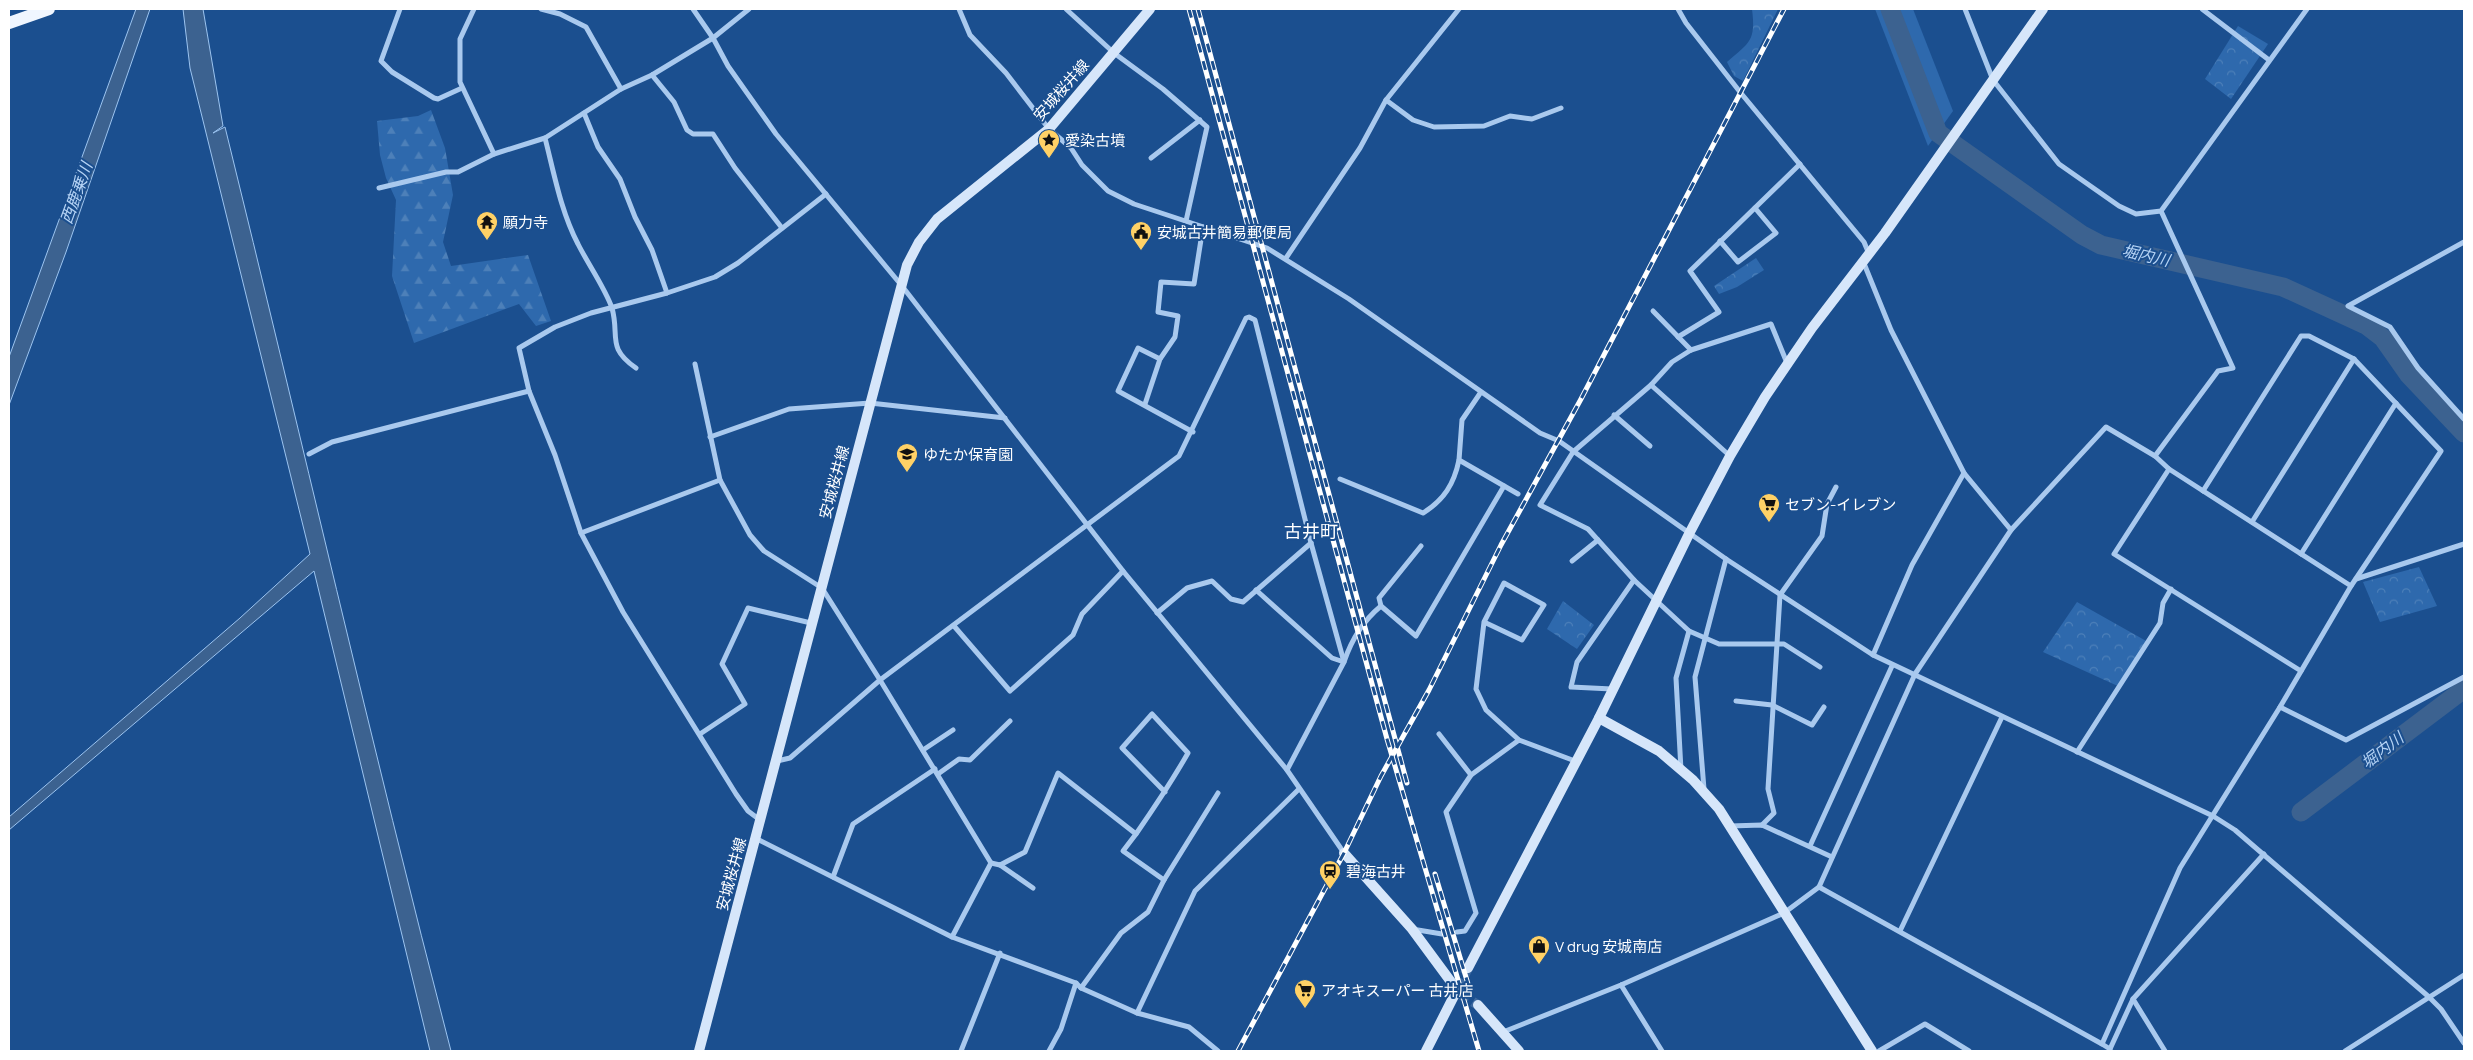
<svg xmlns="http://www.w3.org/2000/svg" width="2473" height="1060" viewBox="0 0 2473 1060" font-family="Manrope,'Noto Sans JP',sans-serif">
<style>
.green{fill:#2e69ad}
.forest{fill:url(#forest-firs)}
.park{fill:url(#park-crowns)}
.water{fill:#3c6290;stroke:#9cc4f0}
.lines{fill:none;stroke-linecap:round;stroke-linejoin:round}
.river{stroke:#3c6290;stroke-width:19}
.street-tunnel{stroke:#3d69a0;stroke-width:5;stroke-dasharray:5 2.5;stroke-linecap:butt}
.secondary-tunnel{stroke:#3d69a0;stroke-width:10;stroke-dasharray:10 5;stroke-linecap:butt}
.street{stroke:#a9c9ee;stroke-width:5}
.secondary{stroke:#d6e6fa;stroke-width:10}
.primary{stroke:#f0f6ff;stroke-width:12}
.rail-casing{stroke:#fff;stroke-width:5}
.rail{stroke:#1b4f8f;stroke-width:3;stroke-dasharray:9;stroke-linecap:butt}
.labels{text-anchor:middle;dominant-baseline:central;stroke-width:4;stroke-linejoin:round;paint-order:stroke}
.street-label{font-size:15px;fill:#fff;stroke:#1b4f8f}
.poi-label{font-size:15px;fill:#fff;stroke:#1b4f8f;text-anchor:start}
.water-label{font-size:16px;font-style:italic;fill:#b5d3f5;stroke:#1b4f8f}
.quarter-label{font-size:18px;fill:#fff;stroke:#1b4f8f}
</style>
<defs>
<pattern id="forest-firs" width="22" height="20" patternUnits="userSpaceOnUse" patternTransform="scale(1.25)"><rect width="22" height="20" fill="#2e69ad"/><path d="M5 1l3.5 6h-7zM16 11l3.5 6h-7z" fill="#4d80b9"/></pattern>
<pattern id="park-crowns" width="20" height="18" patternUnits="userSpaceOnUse" patternTransform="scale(1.25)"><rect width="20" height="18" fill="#2e69ad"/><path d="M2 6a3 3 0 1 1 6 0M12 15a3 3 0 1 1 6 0" fill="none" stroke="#4d80b9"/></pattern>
</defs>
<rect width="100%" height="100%" fill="#1b4f8f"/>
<polygon class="green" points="1875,9 1913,9 1953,111 1928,146"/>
<polygon class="forest" points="431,110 445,148 453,195 443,242 451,266 528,255 551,321 536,326 519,304 414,343 392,276 396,200 386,178 380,155 377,121 418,116"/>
<g class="park">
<path d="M1752 9H1778L1743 81 1734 76 1727 62C1750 42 1756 41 1752 9Z"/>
<polygon points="2238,26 2268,44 2231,99 2205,79"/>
<polygon points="1756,258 1764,270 1737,287 1719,294 1714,286"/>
<polygon points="2419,567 2437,606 2380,622 2363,582"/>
<polygon points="1563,601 1594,625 1577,649 1547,629"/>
<polygon points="2077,602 2148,642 2120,687 2043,652"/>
</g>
<g class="water">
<polygon points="136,9 150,9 66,252 9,405 9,357"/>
<path d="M183 9H203L223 126 213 133 225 127C301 435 371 744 451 1051H430L314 571 9 830V817L240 618 310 554 190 68Z"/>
</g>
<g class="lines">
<g class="river">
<polyline points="1890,9 1938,133 2082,235 2101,245 2283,287 2366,325 2383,338 2409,375 2464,433"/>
<polyline points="2301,812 2464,689"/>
</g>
<polyline class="street-tunnel" points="1442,934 1457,932"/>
<g class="secondary-tunnel">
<polyline points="1458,988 1468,968"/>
<polyline points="1460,994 1478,1005"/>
</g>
<g class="street">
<polyline points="400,9 381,61 392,72 434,98 438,99 462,88"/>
<polyline points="474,9 460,39 460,82 494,154"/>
<polyline points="541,9 560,14 586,27 621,89"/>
<polyline points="693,9 713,38 728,66 776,134 902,286 1123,571 1287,770 1344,853"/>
<polyline points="959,9 970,35 1006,73 1049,129 1071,148 1082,165 1108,191 1134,204 1267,248 1349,299 1540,433 1559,441 1726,559 1873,655 2213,816 2235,830 2429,997 2441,1009 2464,1043"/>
<polyline points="1066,9 1114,53 1163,89 1207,127 1186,221"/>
<polyline points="1678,9 1686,23 1740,92 1864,242 1869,254"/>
<polyline points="1965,9 1993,80 2059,164 2119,206 2136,214 2161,211 2307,9"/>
<polyline points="2202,9 2269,60"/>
<polyline points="652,75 674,102 687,130 693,134 713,134 735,168 782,228"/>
<polyline points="1386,100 1413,120 1434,127 1484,126 1510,116 1532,119 1561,108"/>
<polyline points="584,113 598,147 620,179 635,217 652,250 667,293"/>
<polyline points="1151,158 1200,120"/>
<polyline points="379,188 446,172 458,172 494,154 545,138"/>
<polyline points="1720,241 1738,262 1776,233 1755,208"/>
<polyline points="2464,242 2348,306 2390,327 2418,368 2464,419"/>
<polyline points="1286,258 1360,148 1386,100 1459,9"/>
<polyline points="1863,261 1891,330 1964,473 2011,530"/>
<polyline points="1653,311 1691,350"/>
<polyline points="1678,337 1719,312 1690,271 1800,164"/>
<polyline points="1160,359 1138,348 1118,391 1193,432"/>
<polyline points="1787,363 1771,324 1691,350 1672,362 1651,385 1573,452 1540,505 1588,529 1634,580 1689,631 1719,644 1784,644 1820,667"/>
<polyline points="695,364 720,480 750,535 764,551 822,588 880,680 991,863 952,937"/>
<path d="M636 368C606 347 620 337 612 308 605 288 588 264 578 244 561 212 554 173 545 138L621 89 652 75 713 38 749 9"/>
<polyline points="1651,385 1730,456"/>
<polyline points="1481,392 1462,420 1459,460 1518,494"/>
<polyline points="1145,404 1160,359 1175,337 1178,316 1158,312 1161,282 1194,284 1203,227"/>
<polyline points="1614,415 1650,446"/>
<polyline points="710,437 789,409 870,403 1005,418"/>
<polyline points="309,454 332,442 529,391"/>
<polyline points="2155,456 2218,371 2233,368 2161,211"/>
<polyline points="2169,469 2114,554 2301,671"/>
<path d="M1340 479 1423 513C1444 500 1454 484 1459 460"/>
<polyline points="2203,491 2301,336 2309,336 2354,359 2252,522"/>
<polyline points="581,533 720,480"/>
<polyline points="1421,546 1379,598 1381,606 1416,636 1504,486"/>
<polyline points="2301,554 2396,403"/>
<polyline points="1572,561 1598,540"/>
<polyline points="2356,579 2464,544"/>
<path d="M1256 590 1332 658 1344 662C1351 641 1364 620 1381 606"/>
<polyline points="1157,613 1187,588 1212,581 1231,599 1243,602 1311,543"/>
<polyline points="1484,622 1522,640 1544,605 1504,583 1484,622 1476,689 1486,710 1519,740"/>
<polyline points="954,626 1010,691 1073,635 1082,614 1123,571"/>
<polyline points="1873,655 1912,565 1964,473"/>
<polyline points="1612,689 1571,687 1577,662 1634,580"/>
<polyline points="1736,701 1772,705 1812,725 1824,707"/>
<polyline points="2280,707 2346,740 2464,677"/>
<polyline points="700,734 745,704 722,664 748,608 811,623"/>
<polyline points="1439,734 1471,775"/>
<polyline points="923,750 953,730"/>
<polyline points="2077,752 2160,623 2163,603 2171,589"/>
<polyline points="777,761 790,758 880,680 1179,456 1246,318 1249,317 1255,320 1311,543 1344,662 1287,770"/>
<polyline points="1681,770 1676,678 1689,631"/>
<polyline points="938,774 959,759 970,760 1010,721"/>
<polyline points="1704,789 1695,677 1726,559"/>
<polyline points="760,820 748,811 736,794 623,612 581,533 555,455 529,391 519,348 555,327 591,313 667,293 715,277 738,263 826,194"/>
<polyline points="1762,825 1774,813 1768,789 1780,595 1822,536 1827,504 1836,487"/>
<polyline points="1730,826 1762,825 1832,857"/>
<polyline points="1136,834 1123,851 1164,880"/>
<polyline points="755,838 952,937 1076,983 1081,988 1137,1013 1189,1027 1218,1051"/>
<polyline points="1810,846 1892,666"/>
<path d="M991 863 1000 865 1025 852 1058 773 1136 834C1154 808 1172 781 1188 753L1152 714 1122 748 1165 792"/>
<polyline points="1000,865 1033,888"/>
<polyline points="833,877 853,824 935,769"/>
<polyline points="1819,887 2102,1044 2110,1049 2109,1051"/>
<polyline points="1412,929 1442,934"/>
<polyline points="1900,931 2002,717"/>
<polyline points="1457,932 1465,931 1476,913 1446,812 1471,775 1519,740 1575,761"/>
<polyline points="1621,985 1662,1051"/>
<polyline points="1081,988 1121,933 1148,912 1164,880 1218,793"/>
<polyline points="2133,999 2165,1051"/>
<polyline points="1137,1013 1195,891 1299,789"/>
<polyline points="1503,1032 1621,985 1784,913 1819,887 1915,674 2011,530 2106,427 2155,456 2169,469 2351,586"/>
<polyline points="2102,1044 2180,868 2280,707 2351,586 2441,451 2354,359"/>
<polyline points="2110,1049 2133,999 2264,854"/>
<polyline points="961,1051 1000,953"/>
<polyline points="1049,1051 1061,1029 1076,983"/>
<polyline points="1879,1051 1925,1024 1969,1051"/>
<polyline points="2345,1051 2464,975"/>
</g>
<g class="secondary">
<polyline points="1599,718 1659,751 1693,780 1719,809 1872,1051"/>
<polyline points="1344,853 1412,929 1460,994"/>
<polyline points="1468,968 1599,718 1690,532 1730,456 1765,397 1812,328 1885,233 2043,9"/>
<polyline points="1478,1005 1519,1051"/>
<polyline points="699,1051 907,265 919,242 937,219 1049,129 1150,9"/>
<polyline points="1426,1051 1458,988"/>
</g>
<polyline class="primary" points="9,23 49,9"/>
<g class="rail-casing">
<g id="rail">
<polyline points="1189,9 1387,739 1479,1051"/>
<polyline points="1198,9 1407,783"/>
<polyline points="1435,874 1468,984"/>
<polyline points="1238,1051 1344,853 1381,776 1429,690 1501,545 1581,399 1784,9"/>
</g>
</g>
<use href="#rail" class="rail"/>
</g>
<defs>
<g id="sight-pin" transform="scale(1.125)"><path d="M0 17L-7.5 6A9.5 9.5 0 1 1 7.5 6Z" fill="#ffd166" stroke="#1b4f8f"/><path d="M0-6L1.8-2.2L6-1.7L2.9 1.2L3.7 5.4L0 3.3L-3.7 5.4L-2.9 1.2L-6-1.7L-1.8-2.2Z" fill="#111"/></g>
<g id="temple-pin" transform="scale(1.125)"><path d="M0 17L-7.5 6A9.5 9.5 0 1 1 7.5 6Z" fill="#ffd166" stroke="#1b4f8f"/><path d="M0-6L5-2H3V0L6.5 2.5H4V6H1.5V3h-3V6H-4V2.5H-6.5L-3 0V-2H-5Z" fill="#111"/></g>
<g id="civic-pin" transform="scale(1.125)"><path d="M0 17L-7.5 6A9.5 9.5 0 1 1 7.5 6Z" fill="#ffd166" stroke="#1b4f8f"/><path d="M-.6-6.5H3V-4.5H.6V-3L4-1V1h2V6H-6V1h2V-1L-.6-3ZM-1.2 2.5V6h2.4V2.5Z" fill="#111"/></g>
<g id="school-pin" transform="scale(1.125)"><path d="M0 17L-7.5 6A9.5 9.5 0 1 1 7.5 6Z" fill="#ffd166" stroke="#1b4f8f"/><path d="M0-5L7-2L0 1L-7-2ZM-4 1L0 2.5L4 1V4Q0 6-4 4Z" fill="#111"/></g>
<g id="supermarket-pin" transform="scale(1.125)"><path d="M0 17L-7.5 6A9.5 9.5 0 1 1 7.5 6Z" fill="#ffd166" stroke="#1b4f8f"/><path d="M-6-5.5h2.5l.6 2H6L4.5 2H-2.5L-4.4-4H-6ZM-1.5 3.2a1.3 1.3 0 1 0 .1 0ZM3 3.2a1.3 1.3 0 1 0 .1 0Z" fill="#111"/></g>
<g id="station-pin" transform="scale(1.125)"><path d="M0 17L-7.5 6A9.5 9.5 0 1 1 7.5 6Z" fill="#ffd166" stroke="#1b4f8f"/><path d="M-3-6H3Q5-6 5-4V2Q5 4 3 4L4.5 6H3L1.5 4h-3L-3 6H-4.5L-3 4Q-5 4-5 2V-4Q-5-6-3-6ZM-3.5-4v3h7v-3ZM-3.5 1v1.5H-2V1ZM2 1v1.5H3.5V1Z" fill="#111"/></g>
<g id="shop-pin" transform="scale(1.125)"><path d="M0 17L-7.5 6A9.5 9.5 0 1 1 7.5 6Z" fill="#ffd166" stroke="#1b4f8f"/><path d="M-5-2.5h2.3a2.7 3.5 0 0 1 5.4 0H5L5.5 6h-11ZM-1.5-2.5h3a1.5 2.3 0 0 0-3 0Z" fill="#111"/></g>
</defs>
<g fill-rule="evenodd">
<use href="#sight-pin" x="1049" y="140"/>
<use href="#temple-pin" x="487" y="222"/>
<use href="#civic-pin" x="1141" y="232"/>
<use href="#school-pin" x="907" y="454"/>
<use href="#supermarket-pin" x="1769" y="504"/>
<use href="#station-pin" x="1330" y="871"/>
<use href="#shop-pin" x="1539" y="946"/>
<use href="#supermarket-pin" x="1305" y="990"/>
</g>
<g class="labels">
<g class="street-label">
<text transform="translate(1061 90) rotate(-49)">安城桜井線</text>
<text transform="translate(834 482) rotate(-75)">安城桜井線</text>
<text transform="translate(731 874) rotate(-75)">安城桜井線</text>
</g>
<g class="poi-label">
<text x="1065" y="140">愛染古墳</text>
<text x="503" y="222">願力寺</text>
<text x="1157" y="232">安城古井簡易郵便局</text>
<text x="923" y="454">ゆたか保育園</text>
<text x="1785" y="504">セブン-イレブン</text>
<text x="1346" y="871">碧海古井</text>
<text x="1555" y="946">V drug 安城南店</text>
<text x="1321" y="990">アオキスーパー 古井店</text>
</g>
<g class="water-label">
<text transform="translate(76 193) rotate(-70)">西鹿乗川</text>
<text transform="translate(2146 255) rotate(13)">堀内川</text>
<text transform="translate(2382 750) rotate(-37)">堀内川</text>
</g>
<g class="quarter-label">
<text x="1311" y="531">古井町</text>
</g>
</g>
<rect width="2473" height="1060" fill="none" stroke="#ffffff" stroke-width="20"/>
</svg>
